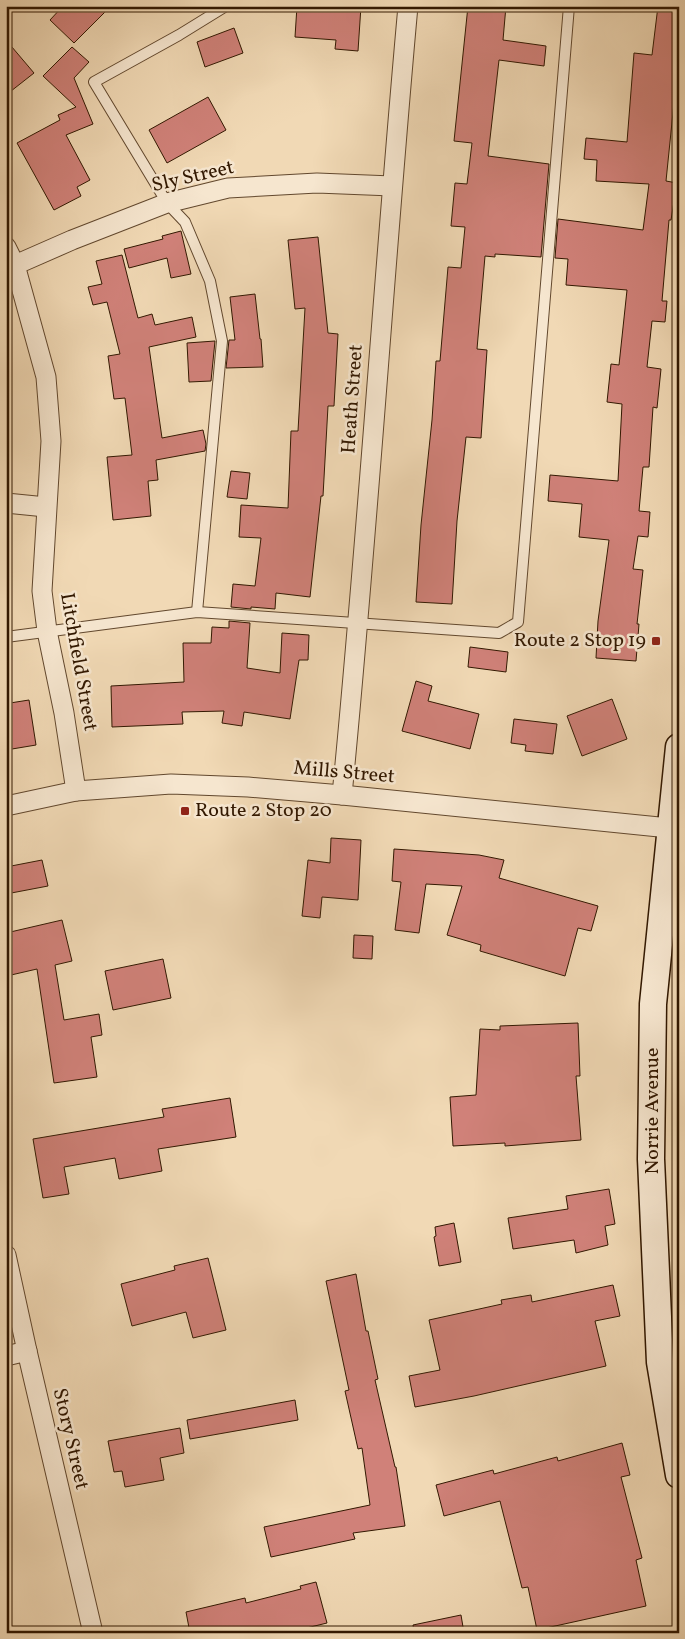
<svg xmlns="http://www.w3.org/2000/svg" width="685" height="1639" viewBox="0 0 685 1639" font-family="Vollkorn,serif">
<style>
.building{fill:#d08179;stroke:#321801}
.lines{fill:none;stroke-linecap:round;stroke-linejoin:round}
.service-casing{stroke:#62482e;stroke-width:12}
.minor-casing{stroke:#62482e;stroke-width:21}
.secondary-casing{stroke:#321801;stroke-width:29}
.service{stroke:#f6e6cf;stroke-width:10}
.minor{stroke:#f6e6cf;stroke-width:19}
.secondary{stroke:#f6e6cf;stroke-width:26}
.poi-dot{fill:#8f2418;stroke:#f6e6cf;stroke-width:2}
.labels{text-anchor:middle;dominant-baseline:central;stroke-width:5;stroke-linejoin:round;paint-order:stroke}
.street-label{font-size:20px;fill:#321801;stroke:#f6e6cf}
.poi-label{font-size:20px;fill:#321801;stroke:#f6e6cf;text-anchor:end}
</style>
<rect width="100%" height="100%" fill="#f1d9b5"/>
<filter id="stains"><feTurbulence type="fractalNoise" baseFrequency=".004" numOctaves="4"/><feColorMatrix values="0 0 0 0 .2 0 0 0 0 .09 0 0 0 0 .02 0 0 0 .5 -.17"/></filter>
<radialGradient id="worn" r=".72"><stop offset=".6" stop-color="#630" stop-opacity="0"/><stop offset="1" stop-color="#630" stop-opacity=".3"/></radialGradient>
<g class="building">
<polygon points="63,6 111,6 74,43 50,20"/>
<polygon points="297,6 361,6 358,51 335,49 336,40 295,37"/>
<polygon points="468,6 506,6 503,40 546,46 544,66 499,60 488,156 549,164 541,257 495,254 495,257 485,256 477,349 487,350 481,438 466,437 457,521 452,604 416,602 421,525 432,420 436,361 440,361 448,267 461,268 465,227 451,226 455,183 467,184 472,143 454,141"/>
<polygon points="658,6 679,6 679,74 677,73 666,181 677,183 671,220 669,220 662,301 667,301 665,322 652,321 647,367 661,369 657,408 653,407 649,467 643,467 639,511 650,512 648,537 638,536 633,569 643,570 637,624 639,624 636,661 596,658 598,621 609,540 579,537 582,504 548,501 550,475 618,481 622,404 607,402 611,364 619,365 627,290 566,285 568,259 555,258 558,219 643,230 649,184 596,181 597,160 584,159 586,138 627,142 634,53 652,55"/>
<polygon points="234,28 243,53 205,67 197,42"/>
<polygon points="6,40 34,73 6,95"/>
<polygon points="72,47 89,62 74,78 93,124 66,135 90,180 77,187 81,196 54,210 17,143 60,120 58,115 76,107 43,76"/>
<polygon points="208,97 226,130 167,163 149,130"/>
<polygon points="181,231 191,274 171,278 167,258 129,268 124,249 163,239 162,236"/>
<polygon points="318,237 328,333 338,334 334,406 328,406 323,496 321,496 310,597 276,593 275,609 251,607 251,609 231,607 233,584 255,586 261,538 239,537 241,505 288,508 291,431 298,431 305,308 295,309 288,240"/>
<polygon points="122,255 138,318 152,314 155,325 192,317 196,337 149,347 162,438 203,430 206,444 205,451 156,460 158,480 148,481 151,516 113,520 107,457 132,455 125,398 114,399 108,356 120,354 107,302 93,305 88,287 102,284 96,261"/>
<polygon points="255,294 260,339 261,339 263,367 226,368 229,340 235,340 230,297"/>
<polygon points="215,341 211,381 189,382 187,343"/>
<polygon points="231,471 250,473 247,499 227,497"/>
<polygon points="229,621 250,623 247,668 280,673 282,633 309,635 308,660 299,660 290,719 244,712 242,726 222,723 224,711 182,712 183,724 112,727 111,686 184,682 183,643 211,643 212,627 229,628"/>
<polygon points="470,647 508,652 506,672 468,667"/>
<polygon points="416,681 432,686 428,701 479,714 470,749 402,731"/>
<polygon points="612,699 627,739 582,756 567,716"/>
<polygon points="29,700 36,745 6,750 6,714 11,713 10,703"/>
<polygon points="514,719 557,724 553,754 525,751 526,745 511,743"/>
<polygon points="331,838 361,840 358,900 322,897 320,918 302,916 308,860 330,863"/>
<polygon points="394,849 479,855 504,860 499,878 598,906 591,931 578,928 565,976 480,951 481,945 447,935 462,886 426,884 419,933 395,930 401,882 392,881"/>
<polygon points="42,860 48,886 6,894 6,867"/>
<polygon points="62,920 72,961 55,965 64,1020 99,1014 102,1035 91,1037 97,1077 54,1083 37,969 11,975 6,956 6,933"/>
<polygon points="354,935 373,936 372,959 353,958"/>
<polygon points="163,959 171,998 113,1010 105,971"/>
<polygon points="578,1023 580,1076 576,1076 581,1140 505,1146 505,1143 453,1146 450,1097 476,1095 480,1029 500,1030 500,1026"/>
<polygon points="230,1098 236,1137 158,1149 162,1171 119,1179 115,1158 64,1167 69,1194 43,1198 33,1139 164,1117 162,1109"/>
<polygon points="609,1189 615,1224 605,1226 608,1245 576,1253 574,1240 513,1249 508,1218 568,1209 566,1196"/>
<polygon points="454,1223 461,1262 439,1266 434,1237 436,1236 435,1227"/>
<polygon points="208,1258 226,1330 193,1338 186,1312 132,1326 121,1284 175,1270 174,1266"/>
<polygon points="356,1274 366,1331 368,1331 378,1379 375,1380 395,1467 396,1467 405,1526 353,1533 355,1539 271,1557 264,1527 370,1505 362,1448 358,1449 345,1391 349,1390 326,1281"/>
<polygon points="613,1285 620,1316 595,1321 606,1366 474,1396 415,1407 409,1376 440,1370 429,1320 502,1304 501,1300 531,1295 532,1302"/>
<polygon points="295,1400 298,1420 190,1439 187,1420"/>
<polygon points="180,1428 184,1453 160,1458 164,1480 125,1487 122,1471 114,1472 108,1441"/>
<polygon points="622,1443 630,1475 621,1477 642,1558 636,1560 646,1606 537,1630 528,1587 522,1588 500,1501 444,1516 436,1485 493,1470 494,1474 557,1457 558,1461"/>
<polygon points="316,1582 327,1623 286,1633 190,1633 186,1612 245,1598 246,1603 301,1589 300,1586"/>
<polygon points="461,1615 464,1633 414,1633 413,1625"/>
</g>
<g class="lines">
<g class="service-casing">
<g id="service">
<polyline points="197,612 222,341 210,281 185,222 167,203 94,82 179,35 226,6"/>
<polyline points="6,637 197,612 499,633 518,622 569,6"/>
</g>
</g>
<g class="minor-casing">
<g id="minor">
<polyline points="6,247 15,265 46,377 51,441 42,591 47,631 64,713 76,791"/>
<polyline points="15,265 72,240 167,203 228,188 317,183 392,186"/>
<polyline points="6,503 46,507"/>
<path d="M342 795C368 532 384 269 408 6"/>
<polyline points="6,806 76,791 171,784 248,787 342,795 679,829"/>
<polyline points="6,1255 27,1351 93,1633"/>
<polyline points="6,1356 27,1351"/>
</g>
</g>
<g class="secondary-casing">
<polyline id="secondary" points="679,747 653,1004 651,1159 660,1362 679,1475"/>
</g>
<use href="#service" class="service"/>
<use href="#minor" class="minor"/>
<use href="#secondary" class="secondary"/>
</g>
<g class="poi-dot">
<rect x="651" y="636" width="10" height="10" rx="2.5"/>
<rect x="180" y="806" width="10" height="10" rx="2.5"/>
</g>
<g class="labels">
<g class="street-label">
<text transform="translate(193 177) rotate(-13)">Sly Street</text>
<text transform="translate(353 399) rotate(-86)">Heath Street</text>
<text transform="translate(78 662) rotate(80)">Litchfield Street</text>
<text transform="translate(344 773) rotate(5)">Mills Street</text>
<text transform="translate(653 1111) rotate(-90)">Norrie Avenue</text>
<text transform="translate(70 1439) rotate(77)">Story Street</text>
</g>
<g class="poi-label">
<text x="646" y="641">Route 2 Stop 19</text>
<text x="195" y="811" text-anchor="start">Route 2 Stop 20</text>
</g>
</g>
<rect width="685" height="1639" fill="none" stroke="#f1d9b5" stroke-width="25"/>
<rect x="8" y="8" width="670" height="1624" fill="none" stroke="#321801" stroke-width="2.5"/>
<rect x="12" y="12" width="660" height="1614" fill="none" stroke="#321801"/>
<rect width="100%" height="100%" filter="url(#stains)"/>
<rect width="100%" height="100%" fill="url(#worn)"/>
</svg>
